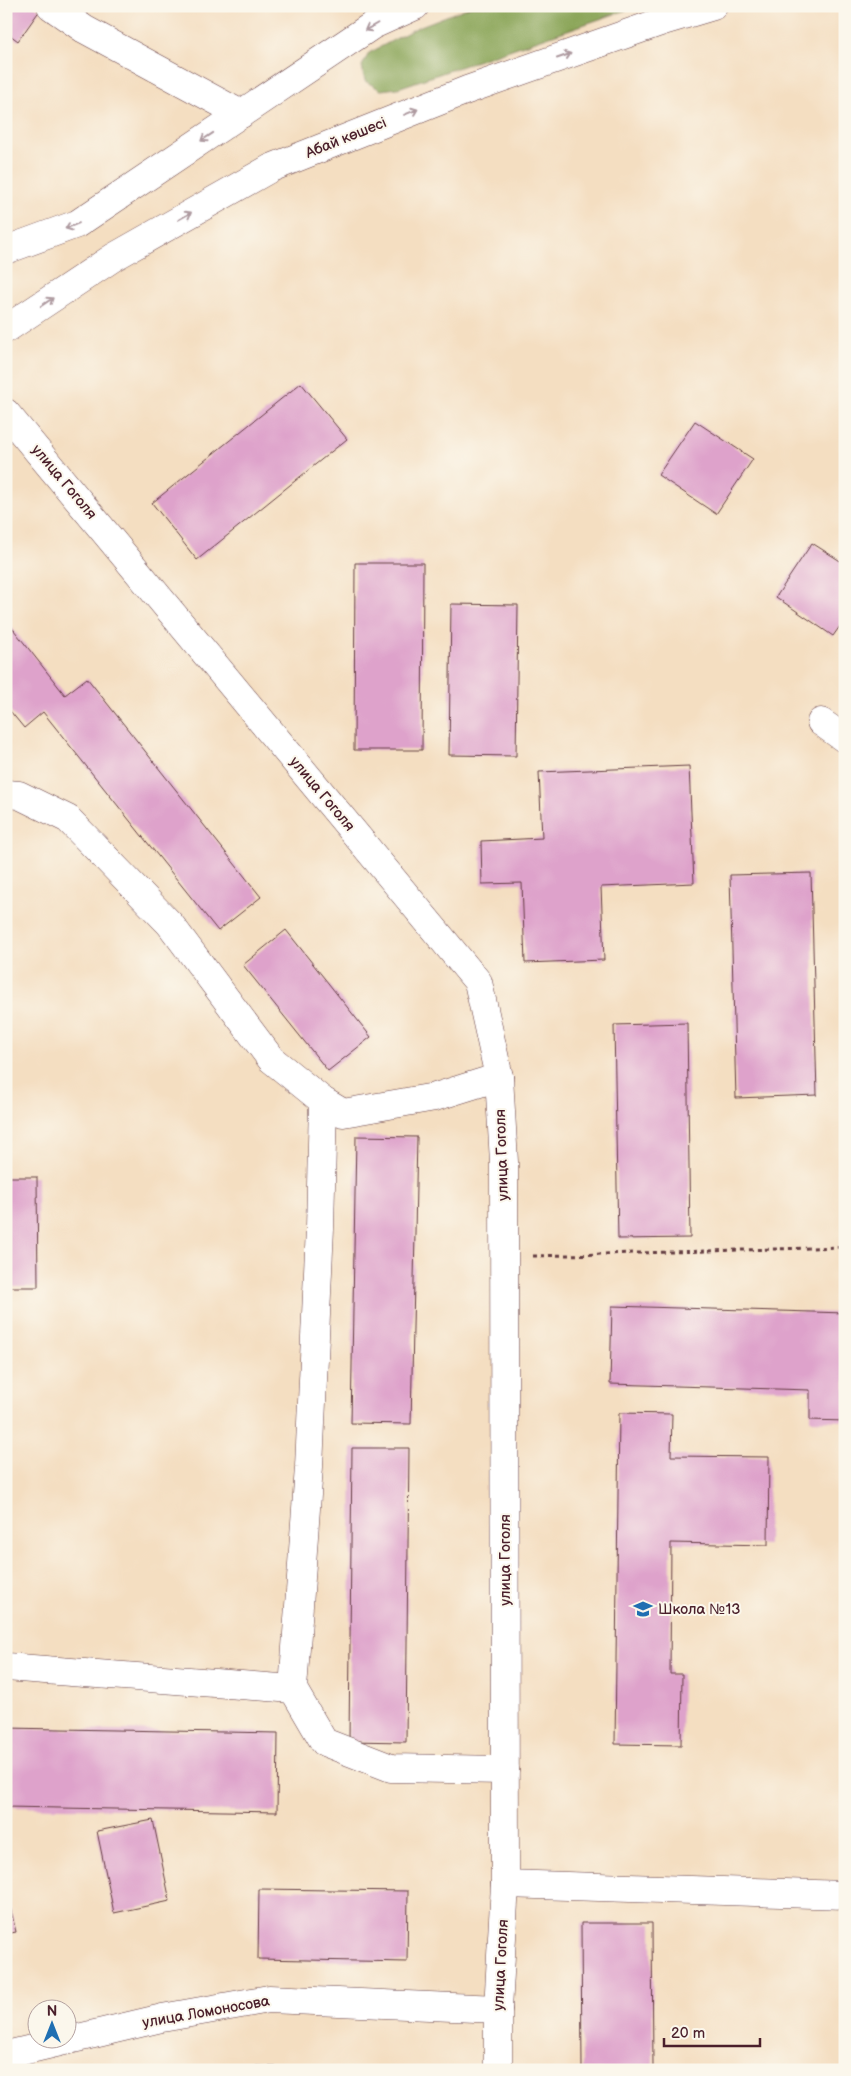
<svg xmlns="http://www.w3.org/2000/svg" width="851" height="2076" viewBox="0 0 851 2076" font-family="'Balsamiq Sans',sans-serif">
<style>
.forest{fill:#89a456;stroke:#6a6240}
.building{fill:#dea2cb}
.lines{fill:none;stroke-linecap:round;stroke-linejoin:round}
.minor-casing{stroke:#643c42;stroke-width:29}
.major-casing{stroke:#643c42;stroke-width:29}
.path{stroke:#643c42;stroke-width:3;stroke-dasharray:4 4;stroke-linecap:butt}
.minor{stroke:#fff;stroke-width:28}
.major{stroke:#fff;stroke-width:28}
.oneway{stroke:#ae9aa0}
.labels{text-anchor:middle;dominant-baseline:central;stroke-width:4;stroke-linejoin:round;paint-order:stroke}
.street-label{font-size:15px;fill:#4a1f2b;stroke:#fbf7ec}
.poi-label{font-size:15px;fill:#4a1f2b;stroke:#fbf7ec;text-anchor:start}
</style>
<rect width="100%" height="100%" fill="#fbf7ec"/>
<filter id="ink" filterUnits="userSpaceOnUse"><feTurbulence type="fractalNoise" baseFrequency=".02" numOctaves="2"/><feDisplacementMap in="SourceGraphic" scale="10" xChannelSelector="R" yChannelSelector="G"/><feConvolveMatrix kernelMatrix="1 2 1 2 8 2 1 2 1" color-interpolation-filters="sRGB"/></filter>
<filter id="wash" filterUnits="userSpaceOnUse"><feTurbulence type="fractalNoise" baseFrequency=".0096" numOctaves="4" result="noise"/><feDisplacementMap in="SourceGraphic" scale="20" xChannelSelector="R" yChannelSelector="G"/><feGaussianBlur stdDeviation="1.12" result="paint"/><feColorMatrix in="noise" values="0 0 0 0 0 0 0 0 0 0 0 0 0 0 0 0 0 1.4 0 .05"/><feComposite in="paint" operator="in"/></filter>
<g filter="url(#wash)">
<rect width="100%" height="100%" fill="#f4dec1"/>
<polygon class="forest" points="472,6 638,6 398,88 381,90 365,81 362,66 369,53 418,27"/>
<g id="blocks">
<g class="building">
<polygon points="6,6 35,6 40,10 18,41 6,32"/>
<polygon points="301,383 347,439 197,560 152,503"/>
<polygon points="695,421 753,459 716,514 658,475"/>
<polygon points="812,543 845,564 845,619 833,636 776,597"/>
<polygon points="355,563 423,563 422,750 354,750"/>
<polygon points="451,604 518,605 516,756 449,755"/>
<polygon points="6,620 65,695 87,678 261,897 218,931 43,712 24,728 6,706"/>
<polygon points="689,766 694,883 601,887 604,960 525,963 522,883 482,884 481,841 542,838 539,772"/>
<polygon points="811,873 817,1095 736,1098 730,875"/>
<polygon points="286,930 371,1037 328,1071 243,965"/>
<polygon points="687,1023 690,1238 618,1239 614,1025"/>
<polygon points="356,1136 417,1137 411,1424 351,1423"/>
<polygon points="6,1177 37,1177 38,1287 6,1287"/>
<polygon points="612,1306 845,1313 845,1421 810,1420 810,1390 610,1384"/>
<polygon points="619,1413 672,1414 671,1456 769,1457 768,1545 671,1543 670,1674 682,1674 681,1745 615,1744"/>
<polygon points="352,1448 409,1448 406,1742 349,1741"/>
<polygon points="6,1728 278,1733 277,1812 6,1807"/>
<polygon points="153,1820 170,1901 114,1913 97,1831"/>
<polygon points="6,1889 16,1932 6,1934"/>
<polygon points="259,1889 408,1891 407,1962 258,1959"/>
<polygon points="581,1923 652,1923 653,2070 582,2070"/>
<polygon points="256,2066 298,2068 298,2070 256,2070"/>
</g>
</g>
</g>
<g filter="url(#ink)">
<use href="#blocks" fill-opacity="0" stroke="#643c42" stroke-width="1"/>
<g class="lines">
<g class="minor-casing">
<g id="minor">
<polyline points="51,6 84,29 241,114"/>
<polyline points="6,413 478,982 499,1077 504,1162 505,1884 498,2009 498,2070"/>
<polyline points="821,722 845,739"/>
<polyline points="6,794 19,795 68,819 170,924 271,1059 323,1101 343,1113 435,1097 499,1077"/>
<polyline points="323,1101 320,1228 309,1467 293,1689 324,1742 391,1768 505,1770"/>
<polyline points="6,1667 293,1689"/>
<polyline points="505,1884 845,1895"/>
<polyline points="6,2055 162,2018 269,1999 498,2009"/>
</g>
</g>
<g class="major-casing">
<g id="major">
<polyline points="6,250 77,224 373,25 415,6"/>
<polyline points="6,329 114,257 271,168 467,90 663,21 713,6"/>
</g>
</g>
<polyline class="path" points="533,1256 845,1247"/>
<use href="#minor" class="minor"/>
<use href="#major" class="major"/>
</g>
<defs><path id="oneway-shaft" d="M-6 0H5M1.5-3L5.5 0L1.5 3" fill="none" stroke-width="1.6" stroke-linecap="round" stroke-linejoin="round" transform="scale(1.25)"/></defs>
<g class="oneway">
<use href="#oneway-shaft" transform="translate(371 27) rotate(150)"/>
<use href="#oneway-shaft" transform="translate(564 56) rotate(-19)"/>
<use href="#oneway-shaft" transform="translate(411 112) rotate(-22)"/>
<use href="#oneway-shaft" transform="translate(207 137) rotate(146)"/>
<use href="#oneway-shaft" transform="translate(185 216) rotate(-30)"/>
<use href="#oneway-shaft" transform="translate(72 226) rotate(158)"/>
<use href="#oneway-shaft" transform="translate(47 302) rotate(-34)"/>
</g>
</g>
<defs>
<g id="school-bare" transform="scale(1.5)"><path d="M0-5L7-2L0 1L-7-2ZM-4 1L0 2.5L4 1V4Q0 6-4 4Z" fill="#1f6fb2" stroke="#fbf7ec" stroke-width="2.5" paint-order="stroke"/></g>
</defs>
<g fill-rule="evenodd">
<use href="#school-bare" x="643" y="1609"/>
</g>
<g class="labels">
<g class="street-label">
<text transform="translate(346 138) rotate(-22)">Абай көшесі</text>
<text transform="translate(64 482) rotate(50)">улица Гоголя</text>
<text transform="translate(322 794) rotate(50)">улица Гоголя</text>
<text transform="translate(502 1155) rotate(-92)">улица Гоголя</text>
<text transform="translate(505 1560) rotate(-90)">улица Гоголя</text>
<text transform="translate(501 1965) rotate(-87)">улица Гоголя</text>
<text transform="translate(206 2012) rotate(-10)">улица Ломоносова</text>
</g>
<g class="poi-label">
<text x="658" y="1609">Школа №13</text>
</g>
</g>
<rect width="851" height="2076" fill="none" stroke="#fbf7ec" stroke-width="25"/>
<g transform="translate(52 2024)"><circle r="24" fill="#fbf7ec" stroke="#b4a19f"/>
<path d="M0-4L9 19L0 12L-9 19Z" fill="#1f6fb2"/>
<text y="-8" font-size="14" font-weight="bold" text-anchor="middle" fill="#4a1f2b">N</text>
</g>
<path d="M664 2038v8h96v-8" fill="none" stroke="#4a1f2b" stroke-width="2.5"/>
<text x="671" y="2038" font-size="15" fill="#4a1f2b" stroke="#fbf7ec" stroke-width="4" paint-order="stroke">20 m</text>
</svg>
